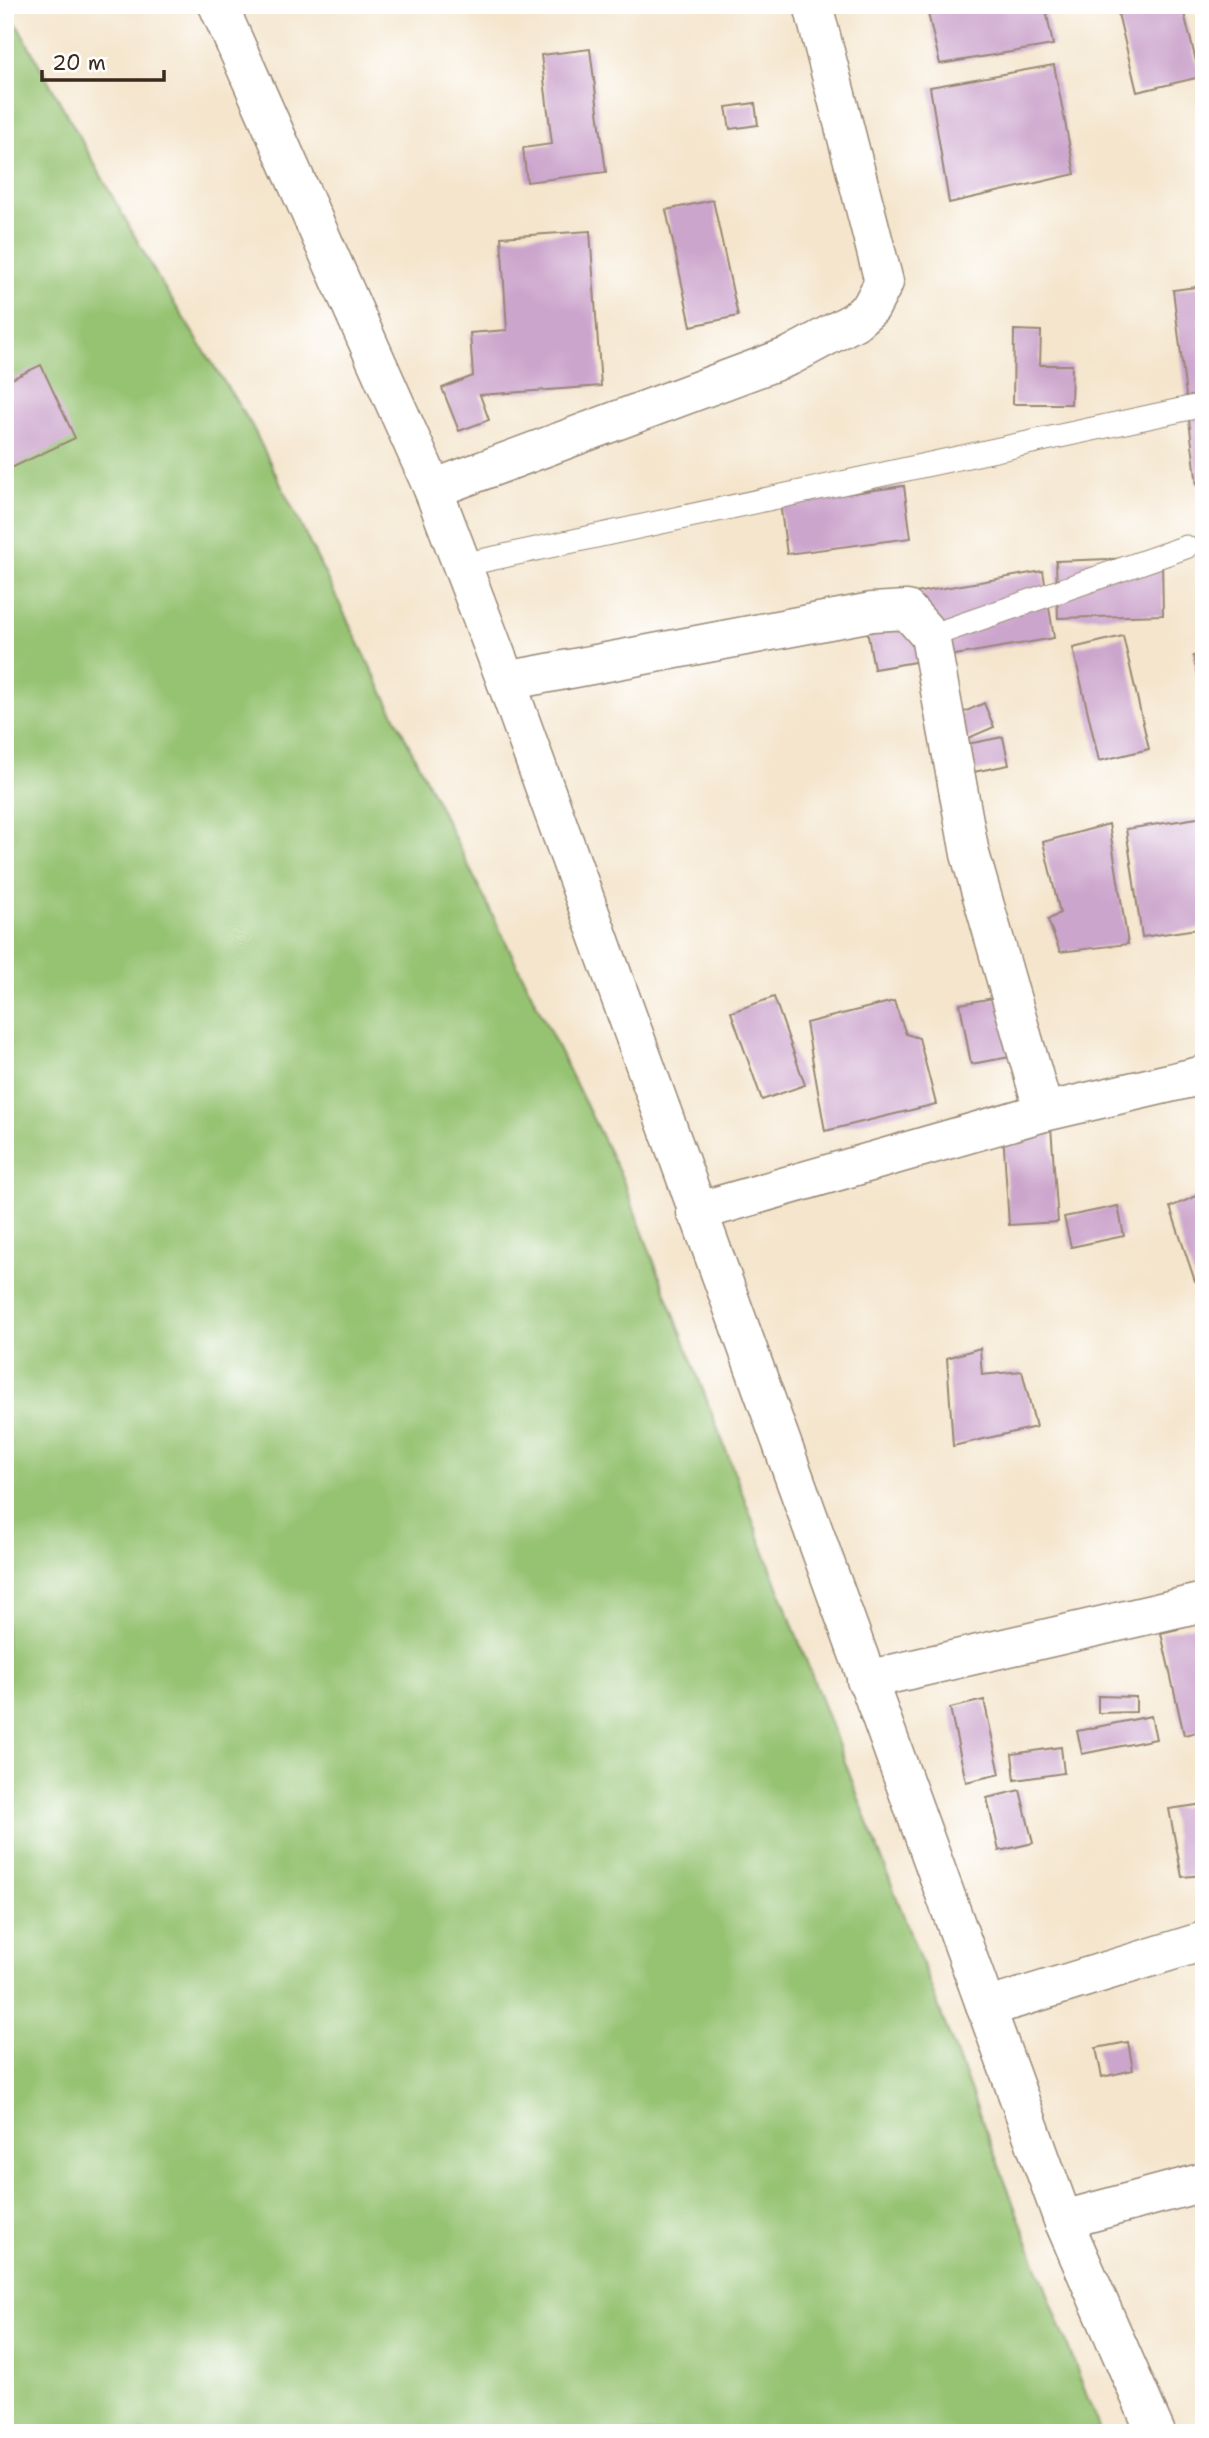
<svg xmlns="http://www.w3.org/2000/svg" width="1209" height="2438" viewBox="0 0 1209 2438" font-family="'Shantell Sans',sans-serif">
<style>
.green{fill:#96c372;stroke:#687648;stroke-width:2}
.building{fill:#cca5cc}
.lines{fill:none;stroke-linecap:round;stroke-linejoin:round}
.lane-casing{stroke:#988875;stroke-width:25}
.street-casing{stroke:#988875;stroke-width:41}
.secondary-casing{stroke:#988875;stroke-width:41}
.lane{stroke:#fff;stroke-width:23}
.street{stroke:#fff;stroke-width:38}
.secondary{stroke:#fff;stroke-width:38}
</style>
<rect width="100%" height="100%" fill="#fff"/>
<filter id="ink" filterUnits="userSpaceOnUse"><feTurbulence type="fractalNoise" baseFrequency=".0143" numOctaves="2"/><feDisplacementMap in="SourceGraphic" scale="14" xChannelSelector="R" yChannelSelector="G"/><feConvolveMatrix kernelMatrix="1 2 1 2 8 2 1 2 1" color-interpolation-filters="sRGB"/></filter>
<filter id="wash" filterUnits="userSpaceOnUse"><feTurbulence type="fractalNoise" baseFrequency=".00686" numOctaves="4" result="noise"/><feDisplacementMap in="SourceGraphic" scale="28" xChannelSelector="R" yChannelSelector="G"/><feGaussianBlur stdDeviation="1.57" result="paint"/><feColorMatrix in="noise" values="0 0 0 0 0 0 0 0 0 0 0 0 0 0 0 0 0 1.4 0 .05"/><feComposite in="paint" operator="in"/></filter>
<g filter="url(#wash)">
<rect width="100%" height="100%" fill="#f4e5cc"/>
<polygon class="green" points="6,5 158,278 252,426 622,1178 1101,2433 5,2433"/>
<g id="blocks">
<g class="building">
<polygon points="926,5 1045,5 1053,45 940,64"/>
<polygon points="1116,5 1182,5 1200,77 1137,92"/>
<polygon points="590,49 606,172 527,182 523,148 552,144 541,55"/>
<polygon points="1054,65 1075,174 949,203 930,87"/>
<polygon points="755,103 758,125 730,129 726,107"/>
<polygon points="713,200 738,316 691,326 666,210"/>
<polygon points="590,231 601,386 480,395 489,420 459,431 442,388 473,376 470,333 507,330 501,237"/>
<polygon points="1204,286 1204,484 1197,485 1173,290"/>
<polygon points="1014,330 1041,331 1040,365 1072,365 1071,404 1013,404"/>
<polygon points="41,365 75,438 5,471 5,427 11,425 5,413 5,382"/>
<polygon points="904,486 911,538 787,554 780,503"/>
<polygon points="1162,557 1163,615 1058,618 1056,561"/>
<polygon points="1043,571 1054,638 874,669 862,602"/>
<polygon points="1123,636 1149,749 1099,761 1073,648"/>
<polygon points="1204,653 1204,695 1203,696 1193,656"/>
<polygon points="984,703 994,727 950,746 940,723"/>
<polygon points="1003,737 1009,765 963,774 957,746"/>
<polygon points="1204,817 1204,928 1142,937 1126,829"/>
<polygon points="1109,824 1128,944 1060,952 1048,920 1060,913 1043,842"/>
<polygon points="774,997 805,1085 762,1100 731,1012"/>
<polygon points="999,997 1010,1057 971,1064 960,1004"/>
<polygon points="894,1001 906,1034 919,1038 936,1104 825,1131 806,1023"/>
<polygon points="1050,1113 1058,1222 1009,1225 1002,1117"/>
<polygon points="1204,1193 1204,1279 1195,1281 1170,1207"/>
<polygon points="1118,1206 1124,1236 1071,1247 1064,1217"/>
<polygon points="980,1348 982,1375 1022,1371 1036,1427 953,1446 947,1358"/>
<polygon points="1204,1623 1204,1731 1184,1735 1161,1633"/>
<polygon points="1098,1696 1136,1697 1136,1712 1098,1713"/>
<polygon points="984,1700 1000,1774 966,1782 950,1708"/>
<polygon points="1151,1716 1156,1739 1082,1754 1077,1731"/>
<polygon points="1061,1747 1064,1773 1015,1780 1012,1754"/>
<polygon points="1020,1790 1033,1843 999,1851 987,1798"/>
<polygon points="1204,1804 1204,1875 1182,1877 1169,1809"/>
<polygon points="1128,2042 1133,2070 1102,2077 1096,2048"/>
</g>
</g>
</g>
<g filter="url(#ink)">
<use href="#blocks" fill-opacity="0" stroke="#988875" stroke-width="2"/>
<g class="lines">
<g class="lane-casing">
<g id="lane">
<polyline points="462,565 1204,405"/>
<polyline points="930,636 1186,547"/>
</g>
</g>
<g class="street-casing">
<g id="street">
<polyline points="433,489 790,356 855,321 871,307 884,282 813,5"/>
<polyline points="506,681 872,612 907,610 930,636 970,854 1044,1112"/>
<polyline points="696,1212 1044,1112 1204,1075"/>
<polyline points="866,1680 1204,1602"/>
<polyline points="986,2008 1204,1941"/>
<polyline points="1063,2220 1156,2433"/>
</g>
</g>
<g class="secondary-casing">
<polyline id="secondary" points="218,5 433,489 506,681 1063,2220 1204,2182"/>
</g>
<use href="#lane" class="lane"/>
<use href="#street" class="street"/>
<use href="#secondary" class="secondary"/>
</g>
</g>
<rect width="1209" height="2438" fill="none" stroke="#fff" stroke-width="28"/>
<path d="M42 70v10h122v-10" fill="none" stroke="#3b2a1e" stroke-width="3.5"/>
<text x="52" y="70" font-size="21" fill="#3b2a1e" stroke="#ffffff" stroke-width="5" paint-order="stroke">20 m</text>
</svg>
